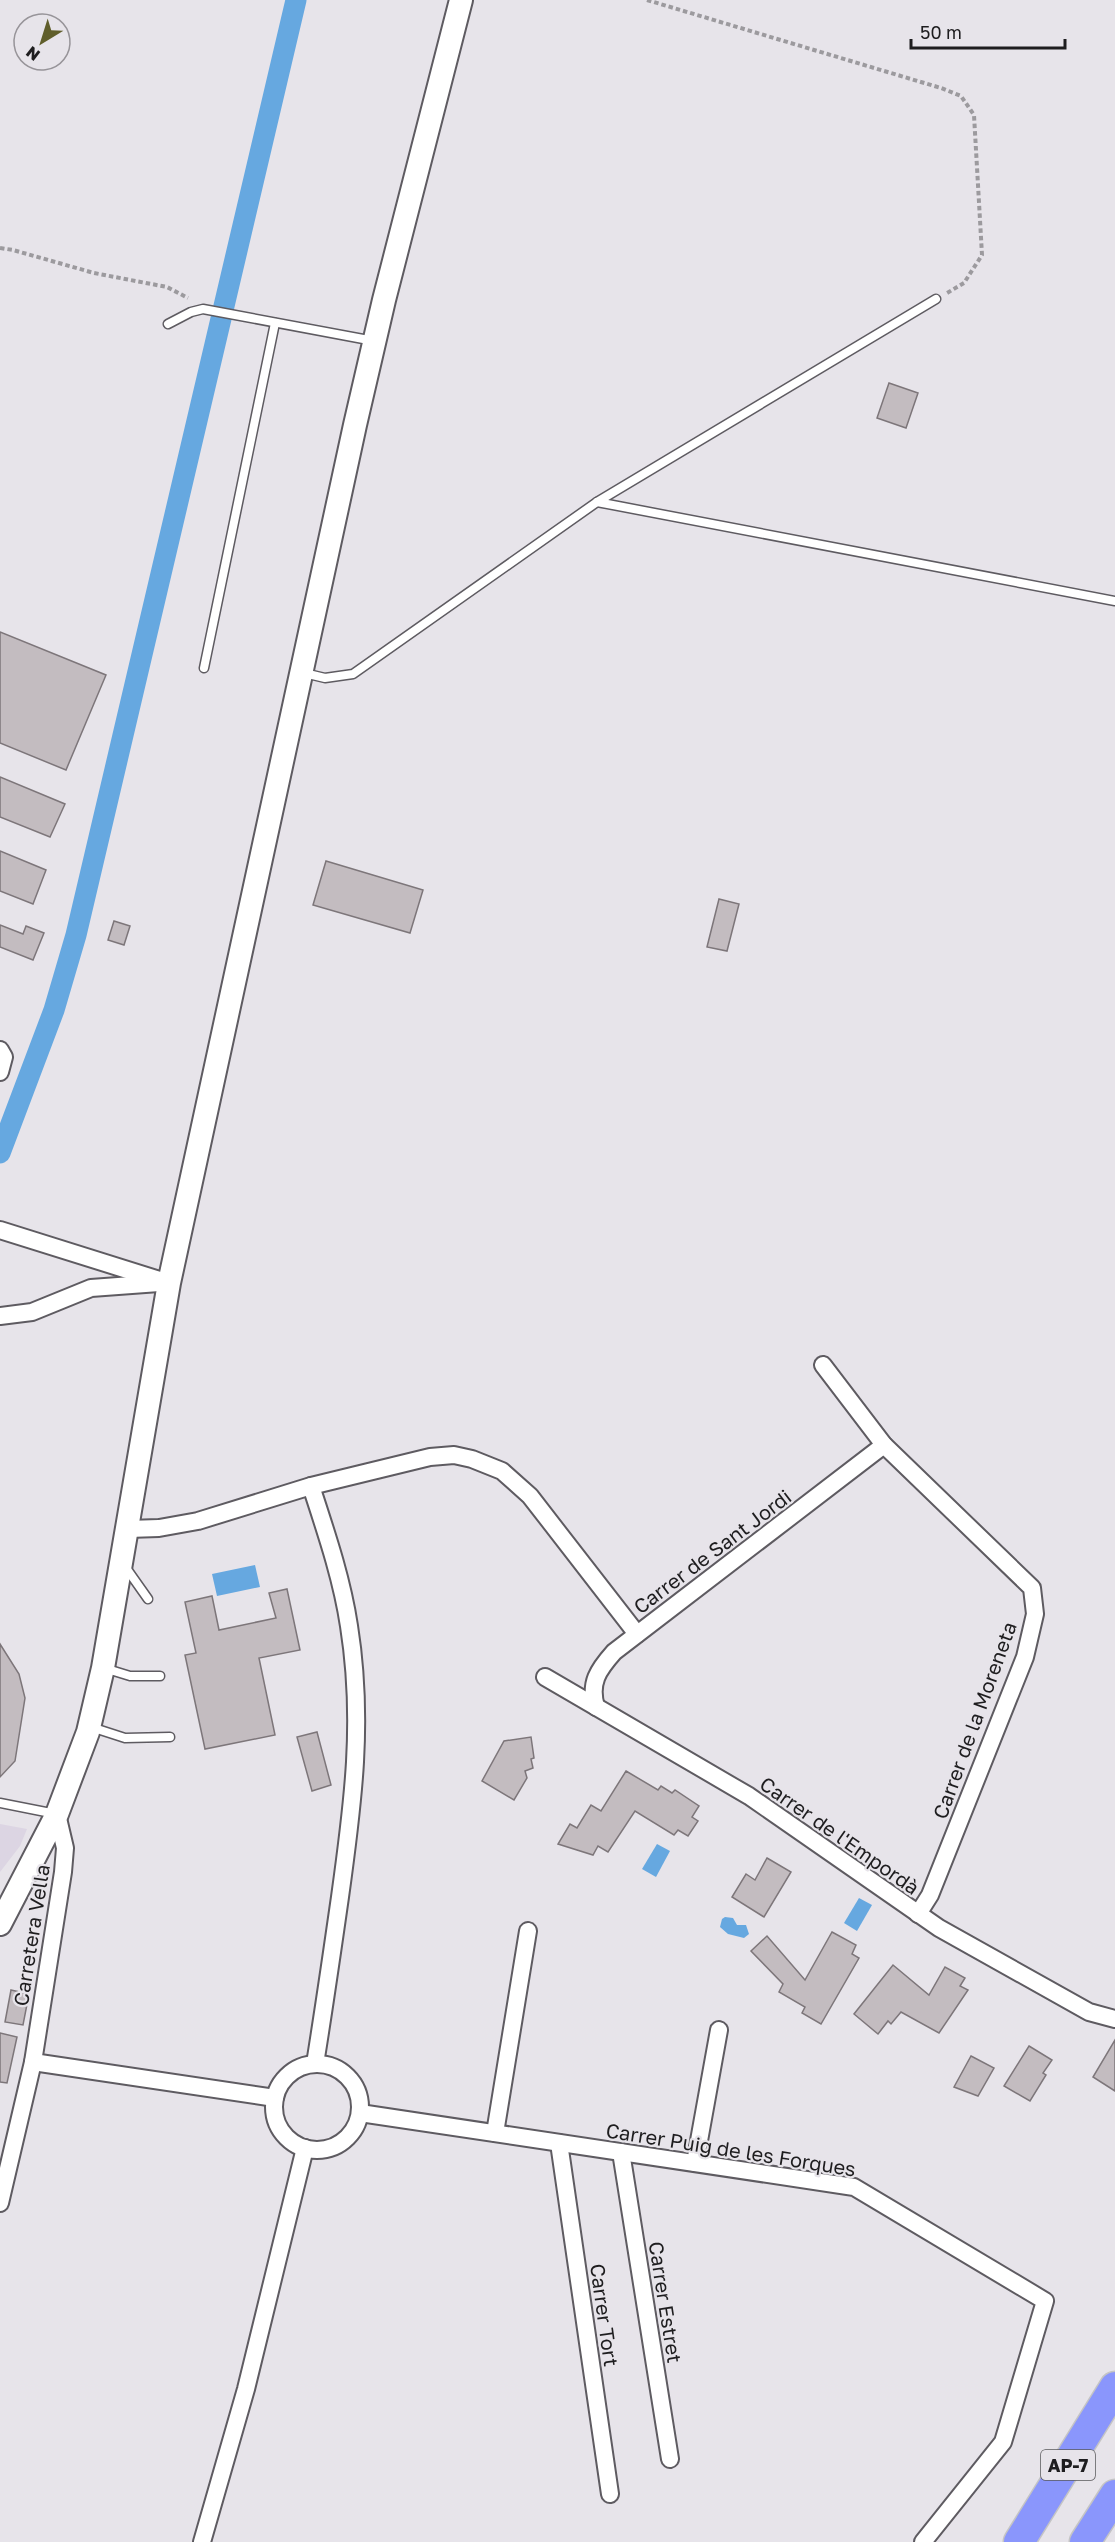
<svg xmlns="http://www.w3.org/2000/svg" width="1115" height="2542" viewBox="0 0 1115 2542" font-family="'Golos Text',sans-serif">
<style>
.built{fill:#dcd5e3}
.water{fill:#66a8e0}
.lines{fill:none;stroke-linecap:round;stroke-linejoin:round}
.canal{stroke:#66a8e0;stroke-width:21}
.building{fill:#c3bcc0;stroke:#7d767a;stroke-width:1.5}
.service-casing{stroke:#5e5b61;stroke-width:11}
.minor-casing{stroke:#5e5b61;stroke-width:20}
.secondary-casing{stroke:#5e5b61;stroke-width:26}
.motorway-casing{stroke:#c4c4c5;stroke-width:33}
.path{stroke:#9c9a9e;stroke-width:4;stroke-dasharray:4.5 3;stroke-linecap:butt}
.service{stroke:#fff;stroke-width:8}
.minor{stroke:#fff;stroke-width:16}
.secondary{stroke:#fff;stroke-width:22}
.motorway{stroke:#8a96fc;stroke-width:30}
.labels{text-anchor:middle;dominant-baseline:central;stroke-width:4.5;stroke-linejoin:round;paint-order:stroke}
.shield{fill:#e7e4ea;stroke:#5a595c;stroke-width:1.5}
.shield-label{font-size:18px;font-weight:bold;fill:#1e1d1f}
.street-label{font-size:20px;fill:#1e1d1f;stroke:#e7e4ea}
</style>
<rect width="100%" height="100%" fill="#e7e4ea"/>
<polygon class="built" points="0,1824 27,1829 20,1846 0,1872"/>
<g class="water">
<polygon points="255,1565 260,1587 217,1596 212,1574"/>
<polygon points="657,1844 670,1851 656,1877 642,1869"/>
<polygon points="859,1898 872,1905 857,1931 844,1923"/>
<polygon points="725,1917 733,1918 737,1925 746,1925 749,1934 744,1938 728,1934 720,1927 722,1919"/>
</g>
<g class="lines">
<polyline class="canal" points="0,1153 54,1010 76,935 296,0"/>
</g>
<g class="building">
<polygon points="889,383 918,393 906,428 877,418"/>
<polygon points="0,632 106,675 66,770 0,743"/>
<polygon points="0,777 65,804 50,837 0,817"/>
<polygon points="0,851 46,870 33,904 0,891"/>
<polygon points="326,861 423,890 410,933 313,905"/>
<polygon points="719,899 739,904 727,951 707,947"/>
<polygon points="114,921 130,926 124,945 108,940"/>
<polygon points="0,925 23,934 26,926 44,933 33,960 0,947"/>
<polygon points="287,1589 300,1650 259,1658 275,1735 205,1749 185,1655 196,1653 185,1602 212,1596 219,1630 276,1618 269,1593"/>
<polygon points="0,1644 19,1674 25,1698 15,1761 0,1777"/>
<polygon points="317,1732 331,1785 312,1791 297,1737"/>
<polygon points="531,1737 534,1758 531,1759 533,1768 525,1771 527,1778 514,1800 482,1781 504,1741"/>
<polygon points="626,1771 658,1790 661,1786 672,1793 675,1790 699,1806 692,1817 698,1821 688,1836 678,1830 674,1835 635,1811 608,1852 598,1846 593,1855 558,1844 570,1824 577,1828 591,1805 601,1811"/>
<polygon points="767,1858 791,1872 764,1917 732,1897 746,1874 755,1880"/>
<polygon points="832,1932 856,1945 852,1954 859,1958 821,2024 802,2013 805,2007 779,1992 783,1984 751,1951 767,1936 805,1980"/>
<polygon points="893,1965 929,1995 945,1967 965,1978 960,1986 968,1990 939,2033 901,2012 891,2024 888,2021 878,2034 854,2014"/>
<polygon points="11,1990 29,1994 23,2025 5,2022"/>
<polygon points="0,2033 17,2037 7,2083 0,2082"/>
<polygon points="1115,2040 1115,2091 1093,2077"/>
<polygon points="1029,2046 1052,2060 1043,2073 1046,2075 1030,2101 1004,2086"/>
<polygon points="971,2056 994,2068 978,2096 954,2087"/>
</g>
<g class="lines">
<g class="service-casing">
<g id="service">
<polyline points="168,324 191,312 203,309 374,341"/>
<polyline points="597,502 1115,601"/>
<polyline points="204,668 275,323"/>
<polyline points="304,673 325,678 353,674 597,502 936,299"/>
<polyline points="124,1565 148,1599"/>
<polyline points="104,1668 130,1676 160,1676"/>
<polyline points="91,1727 125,1738 170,1737"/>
<polyline points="0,1803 56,1814"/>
</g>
</g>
<g class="minor-casing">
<g id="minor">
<polyline points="0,1050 4,1057 0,1072"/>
<polyline points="0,1230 169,1283"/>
<polyline points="0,1316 32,1312 91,1288 159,1283"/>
<polyline points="823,1365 884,1445 1032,1588 1035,1614 1025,1657 930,1895 918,1914"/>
<path d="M311 1486C326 1532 342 1579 349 1626 364 1720 353 1804 340 1897 332 1953 324 2008 315 2064"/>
<polyline points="128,1529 159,1528 198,1521 311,1486 430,1457 454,1455 472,1459 502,1471 530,1496 637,1634"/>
<polyline points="545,1677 749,1796 939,1928 1089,2012 1115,2019"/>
<path d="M596 1707C589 1683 598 1670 614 1652L884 1445"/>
<polyline points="33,2062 275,2098"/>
<circle cx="317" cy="2107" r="43"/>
<polyline points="360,2113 854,2187 1045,2301 1003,2442 923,2542"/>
<polyline points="495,2133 528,1931"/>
<polyline points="559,2143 610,2494"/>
<polyline points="621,2152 670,2459"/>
<polyline points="695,2163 719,2030"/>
<polyline points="0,2203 33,2062 63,1872 65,1848 57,1814"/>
<polyline points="202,2542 246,2389 305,2148"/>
</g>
</g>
<g class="secondary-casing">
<polyline id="secondary" points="0,1924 57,1814 88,1732 103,1668 169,1283 355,425 384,300 461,0"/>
</g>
<g class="motorway-casing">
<g id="motorway">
<polyline points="1019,2542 1115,2387"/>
<polyline points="1085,2542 1115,2495"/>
</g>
</g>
<g class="path">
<polyline points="647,0 941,88 961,96 974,115 982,255 964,283 947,293"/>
<polyline points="0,248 13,250 94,273 167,287 188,298"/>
</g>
<use href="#service" class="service"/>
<use href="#minor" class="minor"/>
<use href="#secondary" class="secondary"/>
<use href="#motorway" class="motorway"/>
</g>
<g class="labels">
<rect class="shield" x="1041" y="2450" width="54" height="30" rx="4.5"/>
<g class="shield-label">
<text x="1068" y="2465">AP-7</text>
</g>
<g class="street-label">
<text transform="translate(712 1551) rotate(-37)">Carrer de Sant Jordi</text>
<text transform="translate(974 1720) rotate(-70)">Carrer de la Moreneta</text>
<text transform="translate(840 1835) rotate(35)">Carrer de l'Empordà</text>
<text transform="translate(31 1935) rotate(-81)">Carretera Vella</text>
<text transform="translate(731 2149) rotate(9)">Carrer Puig de les Forques</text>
<text transform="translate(666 2302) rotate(81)">Carrer Estret</text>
<text transform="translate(605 2315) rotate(82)">Carrer Tort</text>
</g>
</g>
<g transform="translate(42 42) rotate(218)"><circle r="28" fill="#e7e4ea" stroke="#979499" stroke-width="1.5"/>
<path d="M0-4.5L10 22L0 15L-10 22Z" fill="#605e2b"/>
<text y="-9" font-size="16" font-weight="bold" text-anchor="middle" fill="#1e1d1f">N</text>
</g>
<path d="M911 39v9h154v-9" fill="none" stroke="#1e1d1f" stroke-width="3"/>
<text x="920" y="39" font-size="18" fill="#1e1d1f" stroke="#e7e4ea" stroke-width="4.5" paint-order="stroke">50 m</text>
</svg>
